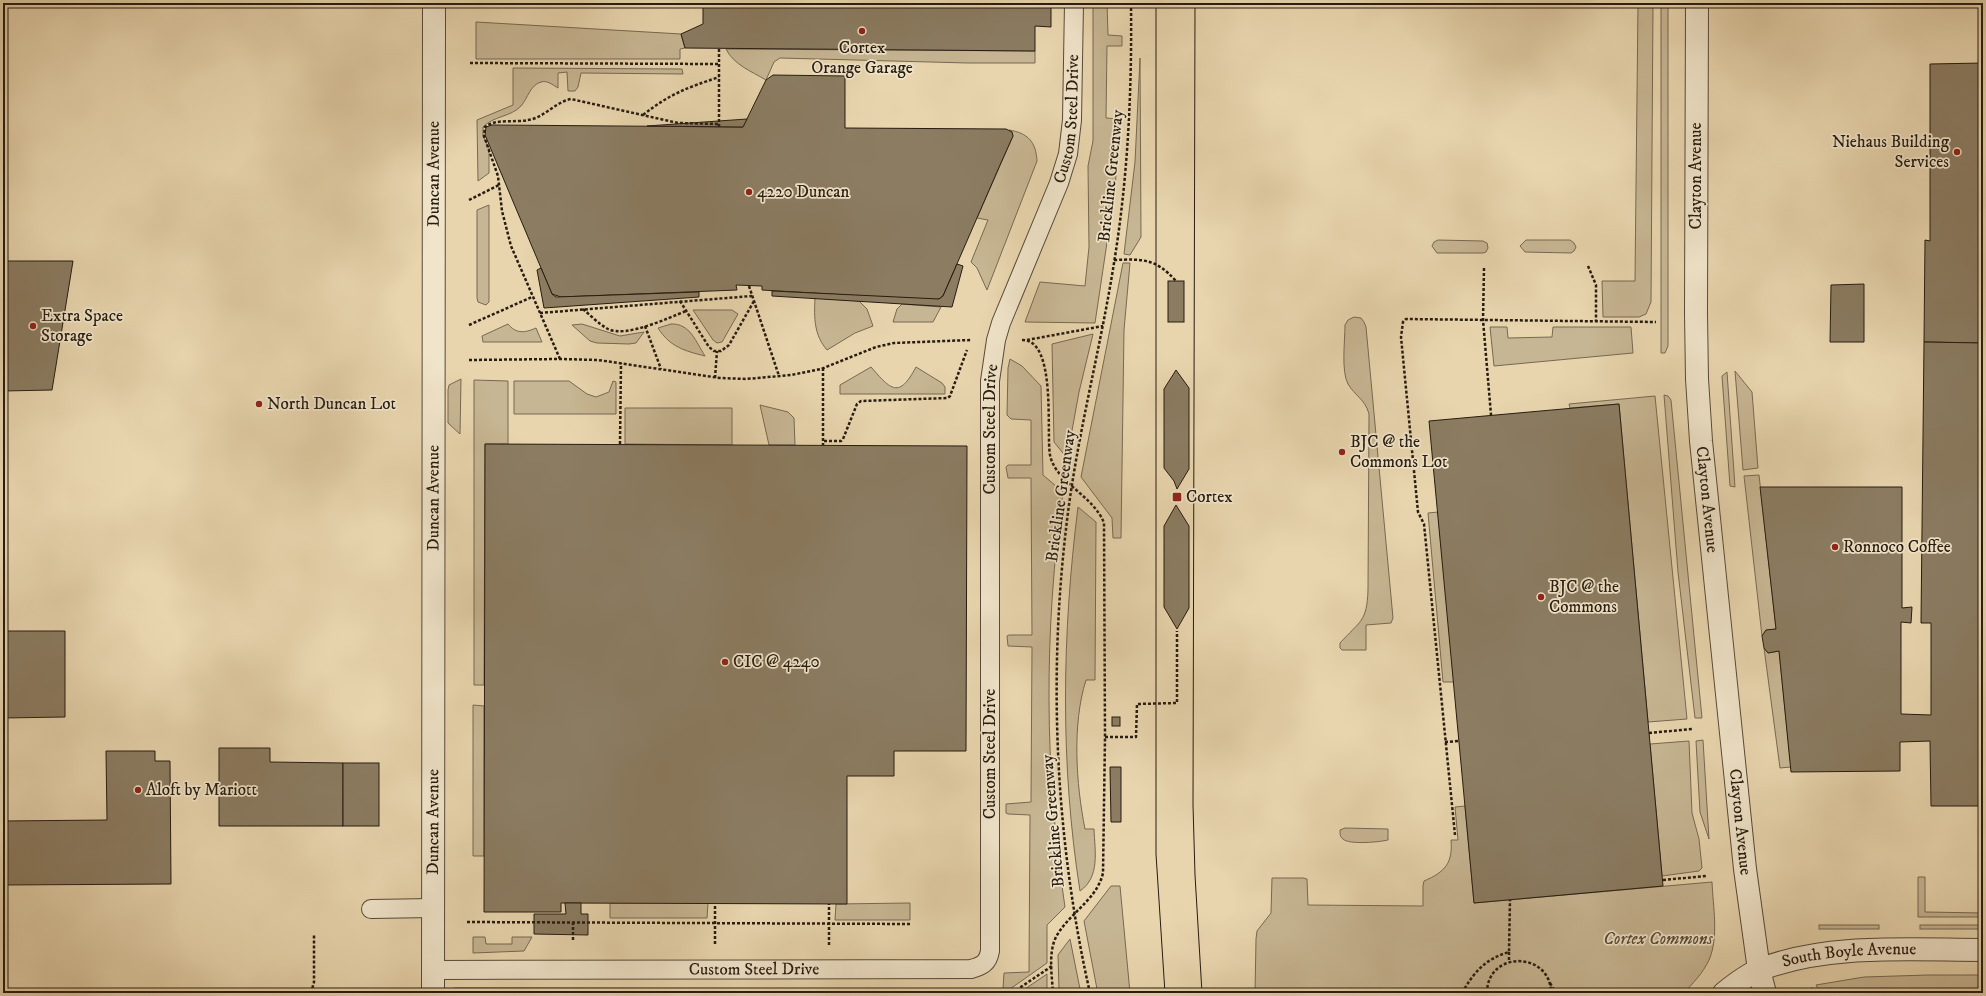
<svg xmlns="http://www.w3.org/2000/svg" width="1986" height="996" viewBox="0 0 1986 996" font-family="'IM FELL DW Pica',serif">
<style>
.green{fill:#c7b693;stroke:#776952}
.building{fill:#8b7c62;stroke:#271c10}
.lines{fill:none;stroke-linecap:round;stroke-linejoin:round}
.service-casing{stroke:#574a38;stroke-width:20}
.minor-casing{stroke:#574a38;stroke-width:24}
.tertiary-casing{stroke:#574a38;stroke-width:24}
.path{stroke:#271c10;stroke-width:2.5;stroke-dasharray:3 2;stroke-linecap:butt}
.service{stroke:#f0e4ca;stroke-width:18}
.minor{stroke:#f0e4ca;stroke-width:22}
.tertiary{stroke:#f0e4ca;stroke-width:22}
.tram{stroke:#271c10;stroke-width:1}
.poi-dot{fill:#8f2418;stroke:#f0e4ca;stroke-width:1.5}
.labels{text-anchor:middle;dominant-baseline:central;stroke-width:3.5;stroke-linejoin:round;paint-order:stroke}
.poi-label{font-size:17px;fill:#271c10;stroke:#f0e4ca;text-anchor:start}
.street-label{font-size:17px;fill:#271c10;stroke:#f0e4ca}
.park-label{font-size:17px;font-style:italic;fill:#574a37;stroke:#f0e4ca}
</style>
<rect width="100%" height="100%" fill="#e8d5ae"/>
<filter id="stains"><feTurbulence type="fractalNoise" baseFrequency=".005" numOctaves="4"/><feColorMatrix values="0 0 0 0 .2 0 0 0 0 .09 0 0 0 0 .02 0 0 0 .5 -.17"/></filter>
<radialGradient id="worn" r=".72"><stop offset=".6" stop-color="#630" stop-opacity="0"/><stop offset="1" stop-color="#630" stop-opacity=".3"/></radialGradient>
<g class="green">
<polygon points="1093,3 1107,3 1108,35 1122,36 1122,46 1107,46 1106,118 1120,119 1115,189 1095,323 1025,322 1040,282 1085,286 1089,247 1088,166 1093,141"/>
<polygon points="1638,3 1653,3 1651,302 1646,314 1639,317 1603,317 1602,281 1635,281"/>
<polygon points="1661,3 1668,3 1668,346 1665,353 1661,353"/>
<polygon points="476,22 681,34 685,48 680,49 680,59 476,59"/>
<path d="M726 49 1035 51V63H968L780 58 774 62 766 80C751 71 734 65 726 49Z"/>
<polygon points="1140,58 1141,237 1130,255 1124,254 1135,162"/>
<path d="M513 68 682 69 683 74 581 73 578 87 575 91H568L567 72 558 73V88C553 85 547 80 541 82 530 85 528 98 521 106 511 117 493 116 483 127V136L489 148V173L478 181 477 120 513 105Z"/>
<path d="M1009 130C1028 133 1036 142 1037 161L987 290 977 268 971 262 988 220 977 218 1013 136 1012 132Z"/>
<polygon points="489,205 489,302 486,305 478,302 477,298 477,210"/>
<polygon points="1438,240 1483,241 1487,243 1488,248 1486,252 1483,253 1437,253 1432,246 1434,242"/>
<polygon points="1526,240 1570,240 1574,243 1576,247 1574,251 1571,253 1525,252 1520,246"/>
<polygon points="1123,263 1130,263 1124,330 1121,538 1113,538 1112,518 1081,477"/>
<path d="M815 298 859 301 867 309 873 326 855 333 827 350C814 335 814 318 815 298Z"/>
<polygon points="902,304 941,307 933,322 893,322 897,309"/>
<polygon points="693,310 732,310 738,314 722,342 717,343 713,340"/>
<path d="M1354 317 1361 318 1364 322 1366 327 1393 618 1391 623 1366 625V650H1342L1340 648V643C1360 621 1367 622 1368 590L1369 414C1365 399 1355 396 1348 384 1341 371 1345 341 1345 325L1348 320Z"/>
<path d="M508 324C516 334 525 333 536 328L542 342H483L482 336Z"/>
<polygon points="582,324 620,336 644,332 636,343 629,344 597,343 590,341 572,325"/>
<path d="M671 324C690 323 696 342 705 356 685 351 670 347 658 328Z"/>
<polygon points="1490,327 1507,327 1508,338 1552,337 1553,327 1631,327 1633,353 1494,366"/>
<polygon points="1093,334 1079,392 1067,458 1054,442 1052,344"/>
<path d="M1010 359 1022 366 1041 386 1043 475 1063 492C1044 630 1044 769 1065 907L1047 925V963L1010 989H1025L1047 974V989H1059L1058 955 1070 939 1080 989H1097L1084 921 1111 886H1120L1130 993H449L454 988H458L1003 989 1004 973 1029 972 1030 815 1008 814 1006 813V804L1031 802 1032 647 1008 646 1007 636 1009 635H1032L1031 478H1008L1006 467 1008 465H1031V420L1011 419 1007 415 1008 368Z"/>
<path d="M871 367C891 390 899 399 916 367L942 383 945 387V394H840V385Z"/>
<polygon points="1735,371 1752,392 1758,468 1743,470"/>
<polygon points="1727,372 1735,487 1730,486 1722,376"/>
<polygon points="461,379 460,434 448,423 448,390 449,385"/>
<polygon points="474,380 508,381 508,444 485,444 484,685 474,685"/>
<polygon points="514,381 569,381 587,394 596,397 609,392 613,381 616,382 616,414 514,414"/>
<polygon points="1664,395 1668,396 1671,400 1702,718 1695,718 1678,572"/>
<polygon points="1655,396 1687,719 1648,722 1619,404 1570,408 1569,404"/>
<polygon points="760,405 788,412 794,418 795,445 769,445"/>
<polygon points="625,408 732,408 732,445 625,444"/>
<polygon points="1759,475 1776,629 1766,630 1762,636 1744,476"/>
<path d="M1078 507 1096 522 1095 680H1086C1072 724 1076 784 1085 829H1094C1095 852 1100 877 1080 891 1060 764 1062 634 1078 507Z"/>
<polygon points="1438,512 1454,682 1443,682 1428,513"/>
<polygon points="1764,648 1768,653 1779,651 1791,767 1780,768"/>
<polygon points="473,705 484,706 484,856 473,856"/>
<polygon points="1703,740 1709,839 1700,812 1696,741"/>
<polygon points="1689,741 1692,813 1699,839 1702,868 1699,871 1662,876 1650,744"/>
<path d="M1465 806 1474 903 1712 882C1713 907 1719 937 1709 960 1703 973 1693 983 1684 993H1255L1256 939 1257 931 1271 913 1272 878H1303L1307 879 1308 905 1423 906V886L1424 881C1445 872 1453 863 1451 840H1458L1455 807Z"/>
<path d="M1345 828 1388 829V840C1380 842 1349 845 1343 839 1340 837 1340 834 1340 830Z"/>
<polygon points="1918,877 1925,877 1925,912 1983,913 1983,917 1918,917"/>
<polygon points="610,903 708,903 707,918 610,918"/>
<polygon points="910,903 910,920 835,920 836,904"/>
<rect x="1819" y="925" width="60" height="4"/>
<rect x="1920" y="925" width="63" height="4"/>
<polygon points="473,937 485,937 486,944 512,944 512,937 532,937 524,951 473,953"/>
<polygon points="1928,975 1983,975 1983,993 1820,993 1816,985 1864,977"/>
</g>
<g class="building">
<polygon points="703,3 1051,3 1051,27 1035,26 1035,51 685,48 681,34 703,24"/>
<polygon points="1983,63 1983,343 1924,342 1925,240 1930,241 1930,64"/>
<polygon points="773,75 845,76 845,128 1006,129 1012,132 1013,136 1000,165 943,296 939,299 933,300 762,290 762,286 736,285 737,290 561,297 552,294 485,135 486,127 492,125 743,127 766,80"/>
<polygon points="747,119 743,127 647,126"/>
<polygon points="3,261 73,261 52,390 3,391"/>
<polygon points="957,264 963,266 952,307 772,296 772,291 939,299 943,296"/>
<polygon points="541,268 552,294 556,297 699,292 699,297 544,308 537,270"/>
<rect x="1168" y="281" width="16" height="41"/>
<polygon points="1864,284 1864,342 1830,342 1831,285"/>
<polygon points="1924,342 1983,343 1983,806 1931,806 1930,741 1900,742 1900,771 1791,772 1779,651 1768,653 1764,648 1762,636 1766,630 1776,629 1760,487 1902,487 1902,608 1912,607 1911,623 1901,622 1901,714 1931,715 1931,623 1921,623"/>
<polygon points="1176,370 1189,388 1189,469 1177,489 1174,481 1164,468 1164,389"/>
<polygon points="1619,404 1663,886 1474,903 1429,421"/>
<polygon points="485,444 967,446 966,751 894,751 894,776 847,776 847,904 561,903 561,912 484,912"/>
<polygon points="1176,505 1189,526 1189,608 1177,629 1164,607 1164,526"/>
<polygon points="3,631 65,631 65,717 3,718"/>
<rect x="1112" y="717" width="8" height="9"/>
<polygon points="219,748 270,748 270,762 343,763 343,826 219,826"/>
<polygon points="106,751 155,751 155,761 170,761 171,884 3,885 3,821 107,820"/>
<rect x="343" y="763" width="36" height="63"/>
<polygon points="1110,767 1121,767 1121,822 1111,822"/>
<polygon points="565,903 581,903 581,914 588,914 588,935 534,934 534,914 566,914"/>
</g>
<g class="lines">
<g class="service-casing">
<g id="service">
<polyline points="371,909 433,908"/>
<path id="s1" d="M433 970 971 969C982 966 988 963 990 951V381L996 340 1001 323 1059 183 1068 154 1072 120 1074 3"/>
</g>
</g>
<g class="minor-casing">
<g id="minor">
<path id="s2" d="M433 993 434 3"/>
</g>
</g>
<g class="tertiary-casing">
<g id="tertiary">
<path id="s3" d="M1697 3 1696 313 1697 379 1701 441 1745 869 1759 970 1765 993"/>
<path id="s4" d="M1724 993C1734 985 1747 975 1759 970 1826 943 1912 950 1983 950"/>
</g>
</g>
<g class="path">
<polyline points="719,49 719,127"/>
<polyline points="470,63 719,64"/>
<path d="M643 115C671 93 687 88 719 77"/>
<polyline points="469,200 499,185"/>
<path d="M1114 260C1143 259 1155 258 1176 281"/>
<polyline points="1588,266 1596,285 1596,321"/>
<polyline points="1484,268 1483,320 1491,415"/>
<polyline points="749,286 779,376"/>
<polyline points="680,301 709,347 714,351 721,351 729,345 754,301"/>
<path d="M583 309C591 316 599 324 608 329 626 338 668 318 686 311"/>
<polyline points="540,313 752,296"/>
<polyline points="469,325 532,297"/>
<polyline points="645,326 661,369"/>
<path d="M1022 340C1057 339 1046 433 1050 455 1055 482 1094 496 1104 523L1105 737 1103 873C1097 900 1068 914 1056 937 1048 953 1052 976 1053 993"/>
<polyline points="1027,340 1103,326"/>
<path d="M560 359 511 246 502 211 498 176 484 136 485 127C496 118 515 123 528 120 544 118 555 102 571 99L678 123 719 124"/>
<polyline points="469,360 560,359 598,360 720,378 746,379 791,375 821,369 876,347 894,343 971,340"/>
<polyline points="823,368 823,445"/>
<polyline points="715,378 717,351"/>
<polyline points="824,441 841,441 843,439 857,404 861,401 948,398 950,396 967,350"/>
<polyline points="620,444 621,363"/>
<polyline points="1649,733 1692,729"/>
<polyline points="1105,737 1136,737 1137,704 1177,703 1177,631"/>
<polyline points="1445,742 1459,741"/>
<polyline points="1455,835 1424,524 1418,512 1401,337 1403,322 1406,319 1656,322"/>
<polyline points="1663,880 1706,876"/>
<polyline points="467,922 910,924"/>
<polyline points="573,940 573,923"/>
<polyline points="715,944 715,903"/>
<polyline points="829,945 829,904"/>
<polyline points="1509,952 1509,962"/>
<polyline points="1550,983 1556,993"/>
<polyline points="1811,988 1814,993"/>
<polyline points="311,993 314,982 314,934"/>
<polyline points="1012,993 1052,966"/>
<path d="M1090 993C1056 843 1048 682 1066 529 1076 439 1100 352 1114 263 1128 177 1132 90 1131 3"/>
<path d="M1462 993C1474 972 1485 959 1509 952L1510 900"/>
<path d="M1487 993C1487 950 1551 951 1551 993"/>
</g>
<use href="#service" class="service"/>
<use href="#minor" class="minor"/>
<use href="#tertiary" class="tertiary"/>
<g class="tram">
<polyline points="1156,3 1156,854 1165,993"/>
<polyline points="1195,3 1193,805 1195,875 1202,993"/>
</g>
</g>
<g class="poi-dot">
<circle cx="862" cy="31" r="4"/>
<circle cx="1957" cy="152" r="4"/>
<circle cx="749" cy="192" r="4"/>
<circle cx="33" cy="326" r="4"/>
<circle cx="259" cy="404" r="4"/>
<circle cx="1342" cy="452" r="4"/>
<rect x="1172" y="492" width="10" height="10" rx="2"/>
<circle cx="1835" cy="547" r="4"/>
<circle cx="1541" cy="597" r="4"/>
<circle cx="725" cy="662" r="4"/>
<circle cx="138" cy="790" r="4"/>
</g>
<g class="labels">
<g class="poi-label">
<text x="862" y="48" text-anchor="middle">Cortex<tspan x="862" dy="20">Orange Garage</tspan></text>
<text x="1949" y="142" text-anchor="end">Niehaus Building<tspan x="1949" dy="20">Services</tspan></text>
<text x="757" y="192">4220 Duncan</text>
<text x="41" y="316">Extra Space<tspan x="41" dy="20">Storage</tspan></text>
<text x="267" y="404">North Duncan Lot</text>
<text x="1350" y="442">BJC @ the<tspan x="1350" dy="20">Commons Lot</tspan></text>
<text x="1186" y="497">Cortex</text>
<text x="1843" y="547">Ronnoco Coffee</text>
<text x="1549" y="587">BJC @ the<tspan x="1549" dy="20">Commons</tspan></text>
<text x="733" y="662">CIC @ 4240</text>
<text x="146" y="790">Aloft by Mariott</text>
</g>
<g class="street-label">
<text stroke="none"><textPath href="#s1" startOffset="1412">Custom Steel Drive</textPath></text>
<text stroke="none"><textPath href="#s2" startOffset="819">Duncan Avenue</textPath></text>
<text transform="translate(1111 176) rotate(-84)">Brickline Greenway</text>
<text transform="translate(1696 176) rotate(-90)">Clayton Avenue</text>
<text stroke="none"><textPath href="#s1" startOffset="1088">Custom Steel Drive</textPath></text>
<text transform="translate(1061 496) rotate(-82)">Brickline Greenway</text>
<text stroke="none"><textPath href="#s2" startOffset="495">Duncan Avenue</textPath></text>
<text stroke="none"><textPath href="#s3" startOffset="497">Clayton Avenue</textPath></text>
<text transform="translate(990 754) rotate(-90)">Custom Steel Drive</text>
<text transform="translate(1053 821) rotate(-95)">Brickline Greenway</text>
<text stroke="none"><textPath href="#s2" startOffset="171">Duncan Avenue</textPath></text>
<text stroke="none"><textPath href="#s3" startOffset="821">Clayton Avenue</textPath></text>
<text stroke="none"><textPath href="#s4" startOffset="134">South Boyle Avenue</textPath></text>
<text stroke="none"><textPath href="#s1" startOffset="321">Custom Steel Drive</textPath></text>
</g>
<g class="park-label">
<text x="1658" y="939">Cortex Commons</text>
</g>
</g>
<rect width="1986" height="996" fill="none" stroke="#e8d5ae" stroke-width="16"/>
<rect x="4" y="4" width="1978" height="988" fill="none" stroke="#271c10" stroke-width="2"/>
<rect x="8" y="8" width="1970" height="980" fill="none" stroke="#271c10"/>
<rect width="100%" height="100%" filter="url(#stains)"/>
<rect width="100%" height="100%" fill="url(#worn)"/>
</svg>
